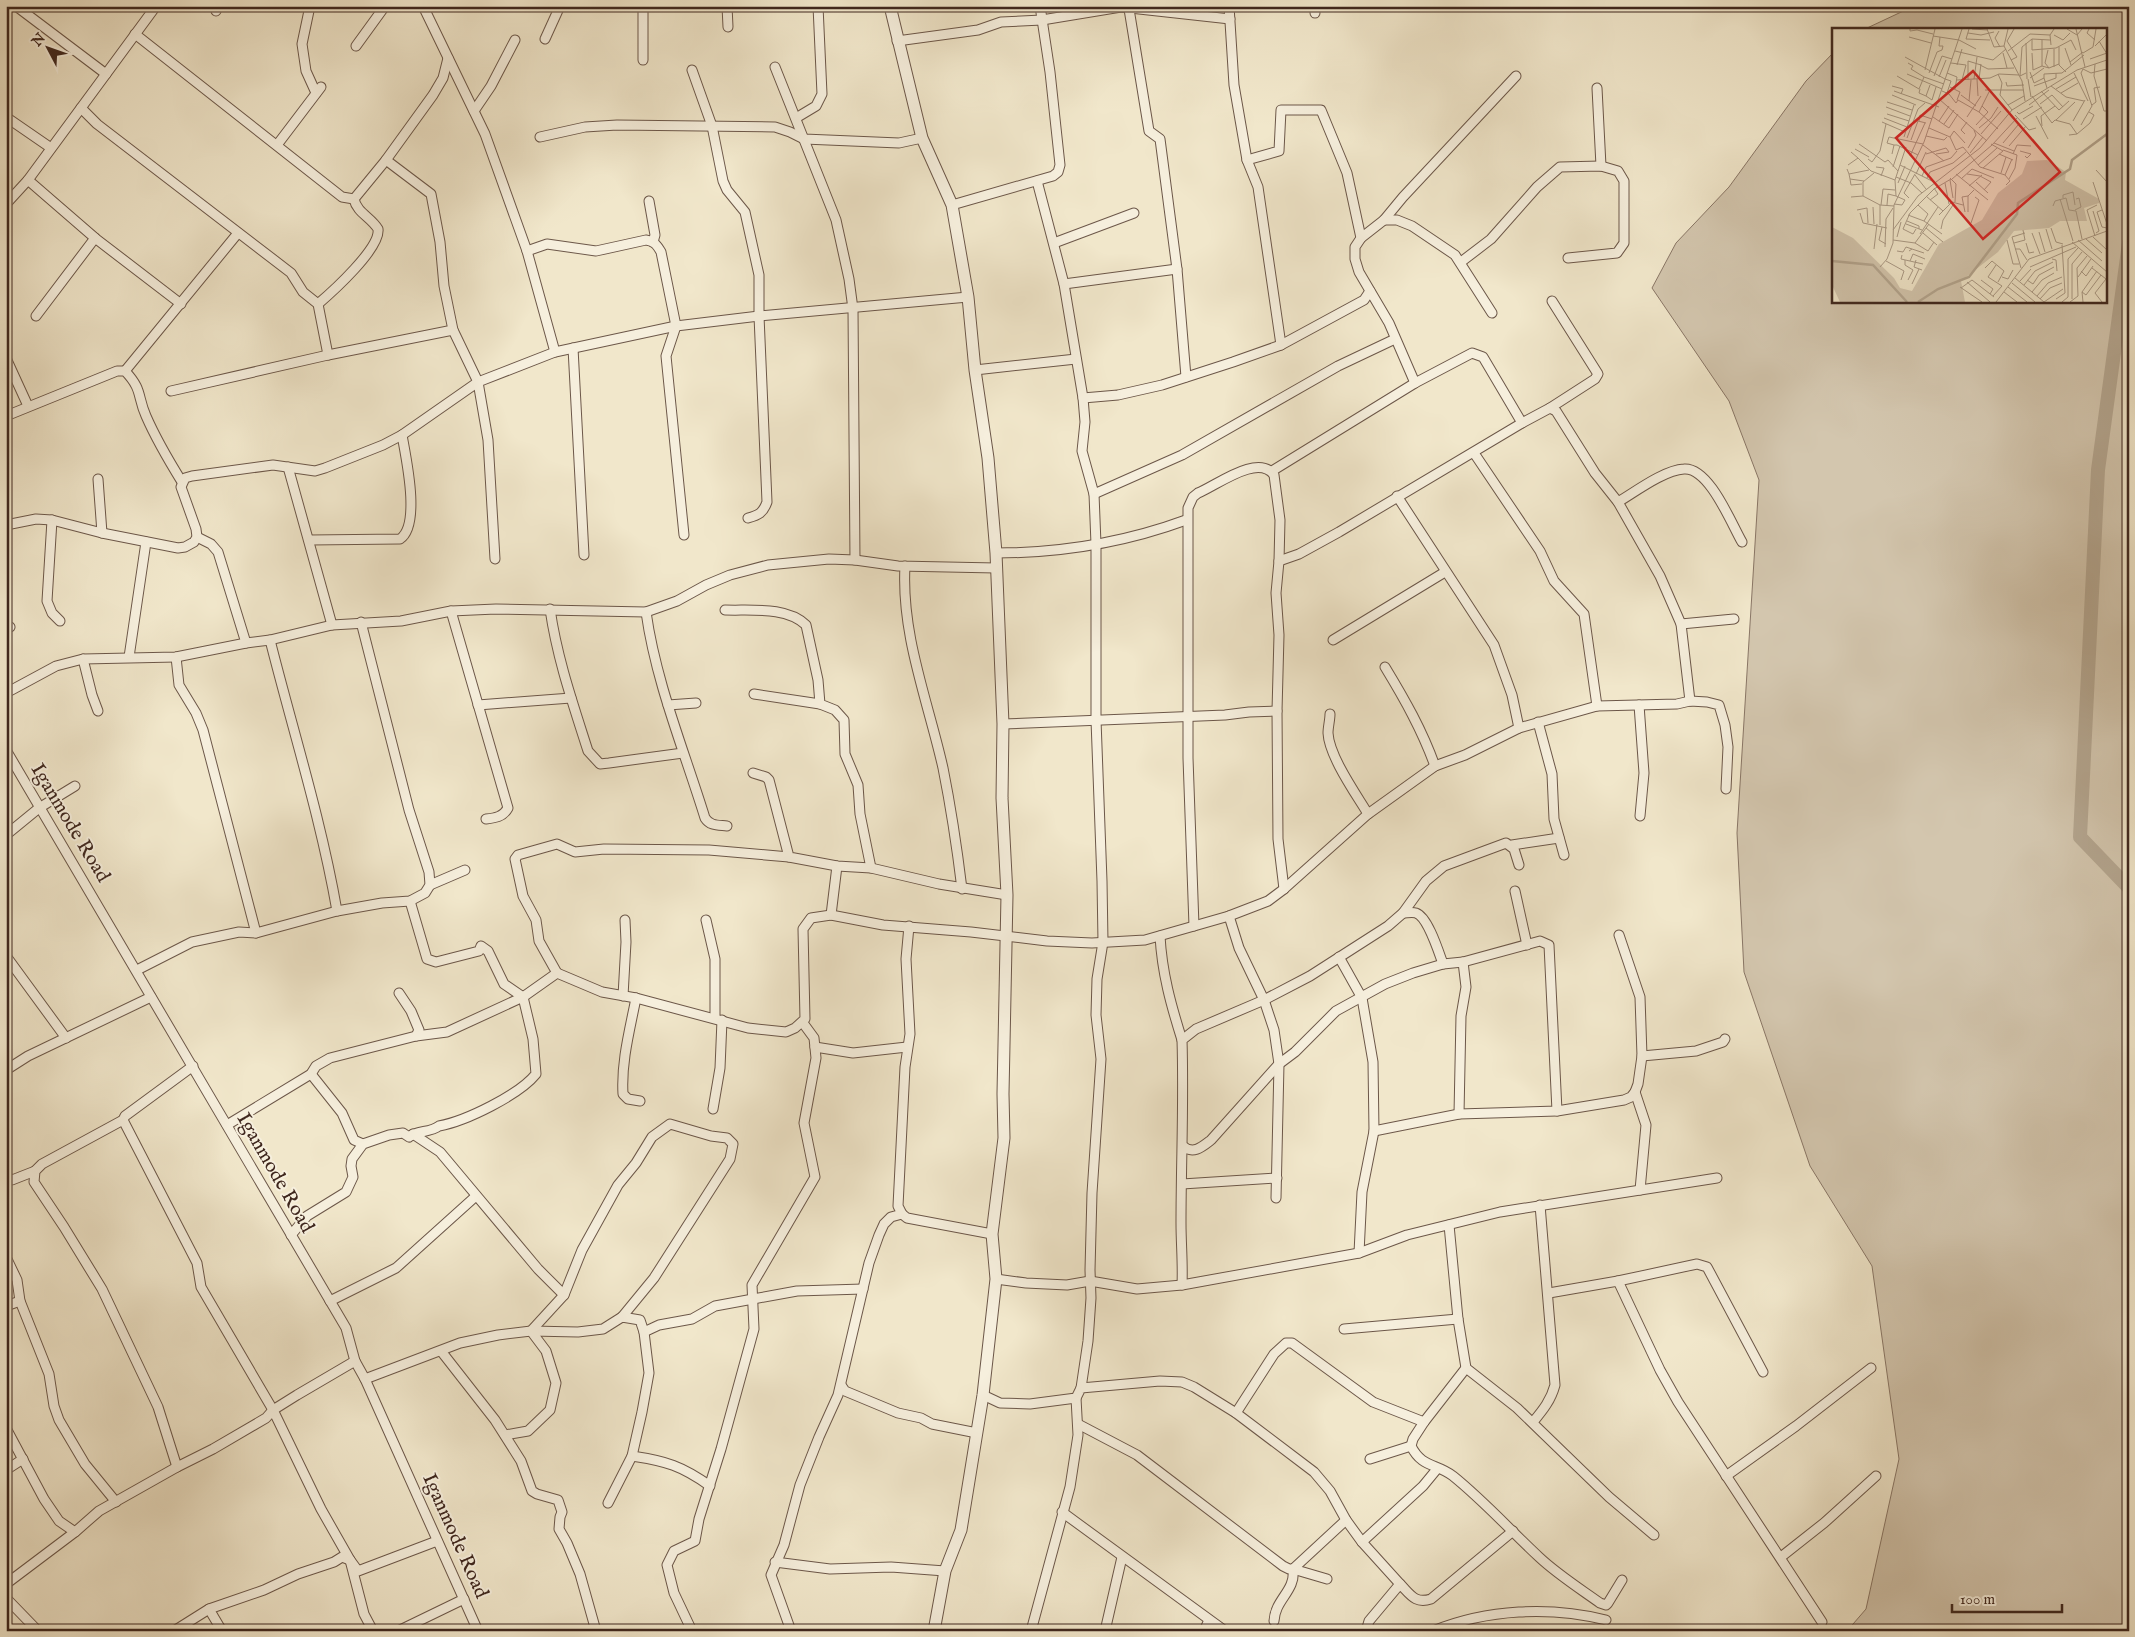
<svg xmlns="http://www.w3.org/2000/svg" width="2135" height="1637" viewBox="0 0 2135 1637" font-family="'IM FELL English',serif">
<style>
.green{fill:#d3c6ae;stroke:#897666}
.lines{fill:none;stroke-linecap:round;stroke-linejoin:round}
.river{stroke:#b4a690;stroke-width:14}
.minor-casing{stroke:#6c5749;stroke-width:11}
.tertiary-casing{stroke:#6c5749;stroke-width:13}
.minor{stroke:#f6efdd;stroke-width:9}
.tertiary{stroke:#f6efdd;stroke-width:11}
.labels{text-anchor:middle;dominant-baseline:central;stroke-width:4;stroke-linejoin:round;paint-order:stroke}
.street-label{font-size:20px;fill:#3f271e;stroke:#f6efdd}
.inset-river{fill:none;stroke:#b4a690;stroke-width:2.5}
.inset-road{fill:none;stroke:#aa9a86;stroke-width:1}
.view{fill:#d62828;fill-opacity:0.15;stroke:#d62828;stroke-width:2.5}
.inset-edge{fill:none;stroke:#3f271e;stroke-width:2.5}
</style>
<rect width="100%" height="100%" fill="#f1e7cb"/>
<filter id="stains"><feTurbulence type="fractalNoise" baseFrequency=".004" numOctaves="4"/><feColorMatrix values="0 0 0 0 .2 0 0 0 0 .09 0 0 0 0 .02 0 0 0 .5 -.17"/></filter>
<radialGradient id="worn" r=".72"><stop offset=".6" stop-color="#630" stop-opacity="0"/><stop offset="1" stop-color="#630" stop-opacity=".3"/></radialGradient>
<polygon class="green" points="1914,6 2129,6 2129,1631 1847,1631 1866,1609 1899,1459 1872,1266 1810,1166 1744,972 1737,833 1759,480 1729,401 1652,288 1676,243 1729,187 1806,81 1834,52 1834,301 2106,301 2106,29 1865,29"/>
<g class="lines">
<polyline class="river" points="2129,243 2098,470 2080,837 2129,888"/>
<g class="minor-casing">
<g id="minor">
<polyline points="16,6 106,74"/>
<polyline points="310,6 302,44 306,71 316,93"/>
<polyline points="423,6 485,134 527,251 555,352"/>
<polyline points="643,6 643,60"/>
<polyline points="727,6 728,27"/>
<polyline points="1229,6 1234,85 1247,160 1258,187 1281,345"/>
<polyline points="1129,9 1149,131 1160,139 1177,269 1186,377"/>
<polyline points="216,11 218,6"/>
<polyline points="1315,13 1315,6"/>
<polyline points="135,34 342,197 354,199"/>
<polyline points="545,39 560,6"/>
<polyline points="897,41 978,30 1001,22 1042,20 1121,7 1230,19"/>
<polyline points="356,46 385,6"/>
<polyline points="775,67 836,220 849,279 853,309 855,560"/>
<path d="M692 70 712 126 723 181 727 190 745 212 759 275V316L767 502C763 513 759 515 748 518"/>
<polyline points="1597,88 1601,166"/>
<polyline points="81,108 97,124 291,273 303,292 318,304 328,355"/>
<polyline points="474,111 491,86 515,40"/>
<polyline points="6,117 51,148"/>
<polyline points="796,118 816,106 822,94 818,6"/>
<polyline points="540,137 585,127 617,125 775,127 790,132 804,139 899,143 922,138"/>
<polyline points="277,145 321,87"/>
<polyline points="386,160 431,194 440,242 444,286 453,330 478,382 488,440 495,559"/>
<polyline points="1247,160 1279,151 1281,110 1321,110 1347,173 1361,238"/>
<polyline points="28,180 95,238 181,304"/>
<polyline points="1037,181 1064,284 1083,398 1085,422 1082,451 1094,494 1096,544 1096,720 1102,881 1103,942 1097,979 1096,1015 1101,1059 1092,1193 1090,1270 1091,1298 1088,1341 1081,1388"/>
<polyline points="649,201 655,235 653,242"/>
<polyline points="6,204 28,180 156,6"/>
<polyline points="952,205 1053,176 1058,172 1060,165 1050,72 1040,6"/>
<polyline points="1384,220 1397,220 1412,226 1455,255 1492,313"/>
<polyline points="1054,243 1134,213"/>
<path d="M527 251 547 244 596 251 646 240C654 241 657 245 661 252L676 326 666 356 684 535"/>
<polyline points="1461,262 1491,239 1537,187 1560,167 1601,166 1618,171 1624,181 1624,243 1617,253 1568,258"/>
<polyline points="1064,284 1177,269"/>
<path d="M318 304C332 292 381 248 378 229 371 217 357 213 354 199L386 160 433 95 443 78 448 58"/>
<polyline points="36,316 95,238"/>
<polyline points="573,348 584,555"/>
<polyline points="6,358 28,406"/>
<polyline points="975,370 1076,359"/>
<polyline points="125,371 238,233"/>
<polyline points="1415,383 1389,323 1359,272 1355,259 1355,247 1361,238 1384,220 1403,197 1516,76"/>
<polyline points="171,391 328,355 453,330"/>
<polyline points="1083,398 1118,395 1162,385 1233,362 1281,345 1364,300 1370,291"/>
<polyline points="1550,408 1595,379 1598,374 1552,301"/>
<path d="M6 416 117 371H125C143 390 137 396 146 416 156 439 169 461 182 482"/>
<polyline points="1474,453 1540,551 1554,581 1584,614 1597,706"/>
<polyline points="288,467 332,625"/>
<polyline points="1272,471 1415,383 1472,353 1483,357 1522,423"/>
<polyline points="98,479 102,533"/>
<polyline points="1094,494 1182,455 1338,366 1395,339"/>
<polyline points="1397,496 1494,645 1512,695 1519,728"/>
<path d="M1618 502C1635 492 1664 470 1684 469 1709 467 1731 523 1742 542"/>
<polyline points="52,520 47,601 52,613 60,621"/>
<polyline points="6,525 36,519 52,520 102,533 178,548 185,547 194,542 197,537 196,529 181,487 185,478 192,476 273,465 315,471 325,468 383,445 402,435 478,382 555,352 676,326 759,316 968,297"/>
<polyline points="197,537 211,544 218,552 246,643"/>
<path d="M310 540 400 539C421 525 406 458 402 435"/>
<path d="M996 553C1060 553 1126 542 1186 520"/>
<polyline points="1279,561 1299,554 1339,532 1522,423 1550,408 1556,411 1595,473 1618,502 1660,576 1681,624 1690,701"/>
<path d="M905 566C901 635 928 701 943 768 951 808 957 848 962 889"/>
<path d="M550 609C557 658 573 704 588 751L600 764 609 763 683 753"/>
<path d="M725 610C750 611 786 606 806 625L818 680 820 704 835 710 844 720 845 754 858 785 860 814 871 868"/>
<path d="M451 611 508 808C503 817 495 818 486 819"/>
<path d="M646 612C656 683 684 750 705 818 710 826 718 825 727 826"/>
<polyline points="1681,624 1734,619"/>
<polyline points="6,629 10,627"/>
<path d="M270 640C293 731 321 819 337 911"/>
<polyline points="1333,640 1445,572"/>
<polyline points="129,657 146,542"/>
<polyline points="176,657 179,685 196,713 203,730 256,933"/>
<polyline points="83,659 92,695 98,711"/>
<path d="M1385 667C1405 700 1422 730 1435 766"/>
<polyline points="6,693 56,666 83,659 176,657 246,643 270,640 332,625 401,621 451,611 496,609 646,612 677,601 706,585 730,575 768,565 829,559 855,560 898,566 996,568"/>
<polyline points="754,694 820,704"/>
<polyline points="478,705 571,698"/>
<polyline points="668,705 696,703"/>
<polyline points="1639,705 1644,773 1640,816"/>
<path d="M1330 714C1330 720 1328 727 1328 733 1329 756 1356 794 1368 814"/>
<polyline points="1538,722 1552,774 1554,819 1564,855"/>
<polyline points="1003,724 1225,715 1249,712 1277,711"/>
<polyline points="6,750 346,1328 355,1361 365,1379 478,1631"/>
<polyline points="753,773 766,777 769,780 789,857 837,866 871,868 939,884 1007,895"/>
<polyline points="6,835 39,808 75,786"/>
<polyline points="1512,845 1559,838"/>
<polyline points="430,885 465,870"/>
<polyline points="1515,891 1527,945"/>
<path d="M1403 913C1407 913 1412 912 1416 913 1428 917 1439 953 1443 964"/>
<polyline points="831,915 837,866"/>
<polyline points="1229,916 1239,948 1264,1000 1274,1030 1279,1064 1276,1198"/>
<polyline points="706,920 715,959 715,1018"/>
<path d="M1194 926 1188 758V508L1193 497 1198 493C1216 486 1258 453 1274 475L1280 520 1279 561 1276 593 1279 635 1277 711 1278 839 1284 889"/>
<path d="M1160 936C1162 973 1171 1005 1182 1040"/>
<polyline points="6,956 66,1038"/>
<polyline points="1339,957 1362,998 1373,1062 1374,1131 1362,1192 1359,1253"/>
<polyline points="137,970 192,942 239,932 256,933 337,911 382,903 410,901 425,893 430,885 429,872 409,810 361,622"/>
<polyline points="557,973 539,941 536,920 523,896 515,859 518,855 557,844 575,852 604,849 709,850 789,857"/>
<polyline points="399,993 411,1011 419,1030 416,1036"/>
<polyline points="623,996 626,942 625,920"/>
<path d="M636 998C630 1029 621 1062 623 1094L628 1099 640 1101"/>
<polyline points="815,1047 853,1053 907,1047"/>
<polyline points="1642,1056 1696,1051 1723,1042 1725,1039"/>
<polyline points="6,1070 28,1056 151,997"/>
<polyline points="311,1074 342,1113 354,1140 363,1144"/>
<polyline points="1635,1092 1646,1125 1640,1190"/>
<polyline points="713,1109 720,1068 722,1020"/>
<polyline points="1459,1114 1461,1016 1466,987 1463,962"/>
<polyline points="123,1120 197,1263 201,1287 273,1410 321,1509 350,1560 364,1614 373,1631"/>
<polyline points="227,1125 311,1074 316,1066 330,1058 416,1036 447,1032 523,997 557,973 602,992 636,998 748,1028 786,1032 795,1028 805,1019 803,929 811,918 831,915 883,925 971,932 1047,941 1092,943 1145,940 1229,916 1268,901 1284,889 1368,814 1435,766 1465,755 1519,728 1597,706 1677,704 1690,701 1707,702 1719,705 1725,725 1728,747 1726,789"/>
<polyline points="1374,1131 1459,1114 1557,1111 1624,1100 1631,1097 1635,1092 1638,1084 1642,1056 1640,997 1619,935"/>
<polyline points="413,1134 440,1152 538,1269 564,1295"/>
<path d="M1183 1146C1193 1155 1202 1147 1211 1140L1279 1064 1295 1052 1336 1011 1385 984 1413 973 1443 964 1463 962 1540 941 1549 945 1557 1111"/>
<polyline points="6,1176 12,1180 35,1171"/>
<polyline points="1182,1184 1277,1178"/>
<polyline points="902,1214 907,1218 992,1234"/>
<polyline points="1449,1225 1458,1319 1466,1368 1517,1408 1609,1497 1654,1535"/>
<path d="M291 1235 307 1216 346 1192 353 1177 351 1166 352 1159 363 1144 389 1135 403 1133 409 1137C417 1130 430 1133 439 1126 466 1121 519 1095 536 1074L533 1039 523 997 504 984 488 951 481 946 479 951 436 962 427 959 410 901"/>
<polyline points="6,1257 17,1280 20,1301 49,1374 54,1406 59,1420 85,1464 116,1502"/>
<polyline points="996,1279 1026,1283 1067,1285 1090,1281 1137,1289 1182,1285 1359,1253 1407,1235 1500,1212 1717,1178"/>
<polyline points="1618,1281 1697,1264 1707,1267 1763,1372"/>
<path d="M1182 1285C1183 1264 1181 1244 1181 1223 1181 1162 1184 1101 1182 1040L1196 1029 1264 1000 1310 976 1388 926 1403 913 1426 881 1444 866 1506 843 1514 849 1519 865"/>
<polyline points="1549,1293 1618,1281 1660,1370 1678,1402 1822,1622"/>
<polyline points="330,1301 396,1268 476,1196"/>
<polyline points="6,1306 20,1301"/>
<polyline points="1344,1329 1458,1319"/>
<polyline points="441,1351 495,1420 521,1461 532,1491 537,1494 558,1500 562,1512 560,1517 559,1529 567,1543 580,1574 596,1631"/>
<path d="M1466 1368 1424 1422 1413 1439 1411 1446C1422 1468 1436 1463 1453 1476 1484 1501 1510 1530 1539 1557 1557 1574 1579 1588 1600 1603L1606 1605 1608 1603 1622 1580"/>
<polyline points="365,1379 460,1343 498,1335 531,1331 578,1332 603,1329 622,1317 640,1320 644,1332 659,1325 692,1319 715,1306 753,1299 797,1291 863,1289"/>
<polyline points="841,1385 845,1391 898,1413 921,1418 932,1424 977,1433"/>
<polyline points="983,1395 1000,1403 1030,1404 1076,1398 1081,1388 1160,1381 1182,1382 1194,1387 1236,1413 1314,1472 1330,1491 1346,1520 1362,1542 1400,1584"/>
<polyline points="1236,1413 1274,1354 1286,1343 1292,1343 1373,1402 1424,1422"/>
<path d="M1533 1422C1543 1410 1551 1400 1555 1385L1540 1205"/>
<polyline points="1078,1424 1137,1455 1283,1566 1289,1569 1293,1569 1327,1579"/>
<polyline points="6,1428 44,1499 59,1521 75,1532"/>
<polyline points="505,1435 528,1431 550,1410 556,1383 546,1351 531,1331 564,1295 582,1250 618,1185 636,1163 652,1137 670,1124 711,1136 727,1138 733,1144 730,1159 654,1278 622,1317"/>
<path d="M632 1456C666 1461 682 1466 710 1486"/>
<polyline points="1370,1459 1411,1446"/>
<polyline points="177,1467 158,1407 102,1289 64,1227 34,1182 35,1171 42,1164 123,1120 125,1116 193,1066"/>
<polyline points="6,1470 23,1459"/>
<polyline points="1726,1476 1796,1426 1871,1368"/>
<polyline points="608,1503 632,1456 642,1412 649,1373 644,1332"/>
<polyline points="1062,1512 1225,1631"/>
<polyline points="1362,1542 1423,1486 1437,1469"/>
<polyline points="1781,1557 1824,1523 1876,1476"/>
<polyline points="775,1562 830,1569 891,1567 945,1571"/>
<polyline points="6,1584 75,1532 99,1511 177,1467 213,1449 266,1418 273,1410 297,1395 355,1361"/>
<polyline points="6,1598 38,1631"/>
<polyline points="209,1609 222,1631"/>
<path d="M1274 1621C1275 1599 1296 1591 1293 1569L1346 1520"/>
<polyline points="174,1631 209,1609 264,1590 298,1574 334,1562 342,1557 350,1560 358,1571 437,1541"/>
<polyline points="398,1631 464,1599"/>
<polyline points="692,1631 674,1593 667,1565 674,1551 695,1541 699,1519 721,1449 754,1329 752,1285 815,1177 804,1123 816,1058 814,1038 803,1023"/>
<polyline points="791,1631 771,1575 784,1545 800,1485 819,1437 838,1395 869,1263 879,1235 884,1224 891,1217 902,1214 898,1206 905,1067 910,1034 906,959 909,926"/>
<polyline points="1031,1631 1070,1487 1078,1435 1076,1398"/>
<polyline points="1105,1631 1122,1557"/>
<polyline points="1204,1631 1209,1620"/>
<path d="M1366 1631 1369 1621 1400 1584C1411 1595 1415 1604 1431 1599L1513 1531"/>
<path d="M1433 1631C1487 1609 1550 1606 1606 1620"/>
</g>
</g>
<g class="tertiary-casing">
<polyline id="tertiary" points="890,6 922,138 952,205 968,297 975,370 988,458 996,553 1003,724 1002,798 1007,895 1003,1094 1004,1138 992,1234 996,1279 983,1395 961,1530 945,1571 934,1631"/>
</g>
<use href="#minor" class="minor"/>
<use href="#tertiary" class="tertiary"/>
</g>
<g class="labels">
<g class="street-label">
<text transform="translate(70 823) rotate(59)">Iganmode Road</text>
<text transform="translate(275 1173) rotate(60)">Iganmode Road</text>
<text transform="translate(455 1536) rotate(66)">Iganmode Road</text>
</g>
</g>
<g transform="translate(1832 28)">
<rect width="275" height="275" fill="#f1e7cb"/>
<path d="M215 132 234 144 233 152 267 171V175L252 180 255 193H228L217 200 182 203 166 224 129 253 133 274H8L0 257V199L21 210 62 250 68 260 80 263 107 216 150 192 166 165 190 146 195 133Z" fill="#d3c6ae"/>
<path class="inset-river" d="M0 233 41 237 75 274M86 274 106 261 137 249 185 186 186 175 238 141 240 132 275 106"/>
<path class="inset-road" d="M78 1V3L85 2 101 6M137 1 134 11 158 12M140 1 156 2M155 1 162 19 172 18M176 1 172 18 190 53 193 73M235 1 245 7 250 1M244 1 253 39M257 1 255 5 263 12M167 3 163 10 168 19M136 5 149 7 162 4M222 7 231 12 238 5M101 8 127 12M77 9 99 15M200 11V22L224 20 239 12 244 22M200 11 218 12M127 12 144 21M210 12V38M267 13 275 26M194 15 195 51M219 17 218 7 222 1M263 18 275 6M227 19V37L234 44M233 20 239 37M222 21V39M216 22 213 35 217 40M123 23 161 32 174 21M176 23 198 6 218 7M171 25 175 40M200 25 201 42 210 38 217 40 227 36M251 25 261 19 264 1M73 29 113 51M258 31 275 25M179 32 185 29 175 13 182 1M238 34 251 24M76 35 81 38 79 41 92 49M119 35 134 37 130 52M263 36 262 48 272 83H275M125 37 130 21M148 37 156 41 182 40M93 42 103 1M198 44 202 55 212 50 215 60M97 45 105 24 110 22 111 18H107L108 9M115 45 125 49 123 61M194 45 188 48 190 19 200 11M242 45 256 73M75 46 110 61M166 46 170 55 168 67 180 82M65 48 87 61 92 49 112 56M102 48 110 28 120 31M107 49 114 32M198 50 212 40M212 50V46L230 45 252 27M113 51 119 53 115 65M142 51 145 29M145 51 146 68M147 51 149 36M196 51 199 69M125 52 158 50 167 46 187 47M136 52V33L149 37M174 54 175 58 192 57M60 58 71 61 69 66M202 58 224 50V45M219 58 234 69 252 73M118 59 128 64 125 72M88 61 87 65 94 68 98 57M224 61 244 49M153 62H192M62 63 107 79M110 63 117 66 124 75M209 63 227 82 237 73M229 65 246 55M60 67 84 77M129 67 144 78M94 68 100 72 104 59M200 68 220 95 223 92 238 96 245 106 237 107M107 71 155 113M137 73 139 52M55 74 80 82M124 75 126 72 147 84 166 101M208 76 220 67 231 79M176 77 192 68M197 77 217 62M260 77 264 74 262 60 268 59M54 79 78 88M147 84 158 62M185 84 187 86 201 78M55 86 77 93M183 87 197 102 204 100M204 88 216 111M101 89 117 100 126 86M135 89 149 68M52 90 75 99M191 91 210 79M224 92 243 74M87 93 88 87 100 91M107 93 117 78M241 93 253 72M50 94 73 104M112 96 122 82M144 97 156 84 150 78M249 97 260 78 249 45 251 41 259 45 275 41M210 98 209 88 223 78M97 100 118 109 124 122 131 119 148 139 173 147 178 153 174 157M147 100 159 90 166 79M133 106 129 102 135 94M149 106 169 83M245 106 258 95 262 87 257 84M94 108 112 112 115 109M72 109 82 77M118 109 122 103 133 115M75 110 86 81 93 75M79 112 86 93 94 95M162 115 182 123M171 115 186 97M27 116 53 134 56 132 66 143M62 117 55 115 57 109 91 116M91 117 112 133M177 118 194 98M136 120 144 107 142 102M23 121 37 129M171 122 185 127 183 140 177 151M188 123 199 126 195 130 193 128M138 125 151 109M60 126 62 117H65L86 127M94 126 114 120 117 124 104 126M167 126 181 132M181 126 185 117 199 118M78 128 93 95M26 130 39 143 63 152M36 131 40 134 48 123 54 96M16 137 26 130 19 124M68 137 102 154M146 137 165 120M44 139 52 140 49 148M61 139 68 118M151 140 171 123 159 116M15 141 17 146 37 142M264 142 275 154M169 145 174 129M17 146 18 151 32 153M84 146 94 124M124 146 156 172M135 146 148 148 159 154 152 162M83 147 94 161M173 147 180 131M90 148 94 139 119 130 125 123M64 149 79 155 90 165M95 150 98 144 121 135 134 124M118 150 124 156 123 174M18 151 19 157 30 156M120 151 160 117 185 90M129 151 140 141 162 150M118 152 121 170M144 154 156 165M261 154 275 196M66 155 73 138M113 155 117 176M137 158 150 147M31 168V154L42 145M94 168 111 183M19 169 31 168 48 177 62 178M77 170 72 165 83 146M231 170V167L241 164 243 177M228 171 241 213M98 172 106 166 102 160M62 176 70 177 73 172 64 168 63 152 74 119M48 177V197M49 177 51 161 63 162M55 177 56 166 64 168M86 177 96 186 92 193M221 178 223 173 234 170 237 182 244 183 250 211M41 179 42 196M25 182 35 180 36 195M243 182 249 179 247 170 244 171M270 182 265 184 270 199 275 200M261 183 267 203 264 205M133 184 130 169 136 168 142 162M136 184V168M28 185 31 195 55 200M76 187 92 193 110 206M107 187 120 174 131 177M75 193 87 198V201M139 195 147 172 143 169M74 196 90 202M50 199 47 212 54 216M94 200 111 214M219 200 224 214 231 216M84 201 81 206 71 201 78 185 102 161 119 151M109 201 111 192 121 177M214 201 220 221M61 202 86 168 148 120 180 82 245 42 275 32M207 204 213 224M91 205 105 217M200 205 208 226M88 206 106 179M263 208 255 182 265 177M65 209 69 194M261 209 275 222M254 211 270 225M61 212 83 215 97 196M175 212 181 236H187M246 212 270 233M240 214 275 244M83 215 96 223 102 214M182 215 193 212 191 202M194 215 197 225 202 224M53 219 54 191 61 180M42 221 45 196M183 221H188L195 232M65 223 71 224 74 219 80 221M77 223 80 221 92 225M70 227 69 231 91 236M220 231 224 232 225 243M73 232V237L81 242 76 252M84 232 82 239 90 242M54 233 72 243 69 252M78 233 81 226 93 231M48 239 55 231 61 215 62 177 92 114 130 1M198 239 244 219M153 240 160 233 172 243 166 254M189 240 180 209 193 205M260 240 274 251 263 265 270 274M249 243 254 248 261 238M170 249 176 251 181 242M246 249 259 231M183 250 212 274M149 252 161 261 158 266M195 252 201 256 207 247 222 239M188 253 199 241M135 254 158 274M180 255 203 274M80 256 87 241M192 257 203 243 221 234M128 259 150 274M176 259 195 274M129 260 140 252 162 269M172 264 185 274M200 264 210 252 222 245M250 264 254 267 269 247M161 268 170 258 156 249 164 237M205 268 216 255 230 249M208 271 218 260 230 255M224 271 233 265 230 217M240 271V236L250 224M164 274 197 231 275 203M212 274 231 261M230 274 236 269V231L246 220M238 274 246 268 245 240 255 228M251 274 250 264 265 243"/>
<path class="view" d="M141 43 228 144 151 211 64 110Z"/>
<rect width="275" height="275" class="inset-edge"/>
</g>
<rect width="2135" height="1637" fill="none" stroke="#f1e7cb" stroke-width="25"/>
<rect x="8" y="8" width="2120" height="1622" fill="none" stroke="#3f271e" stroke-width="2.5"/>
<rect x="12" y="12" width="2110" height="1612" fill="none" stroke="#3f271e"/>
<g transform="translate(48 48) rotate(311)" stroke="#f6efdd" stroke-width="4" paint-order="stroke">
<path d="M0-4L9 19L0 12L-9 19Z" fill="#3f271e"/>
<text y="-8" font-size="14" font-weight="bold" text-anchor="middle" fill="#3f271e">N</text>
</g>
<path d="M1952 1604v8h110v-8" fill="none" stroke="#3f271e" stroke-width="2.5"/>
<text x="1960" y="1604" font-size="15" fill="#3f271e" stroke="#f6efdd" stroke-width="4" paint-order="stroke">100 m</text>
<rect width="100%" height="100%" filter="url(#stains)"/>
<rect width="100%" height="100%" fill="url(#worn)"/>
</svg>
